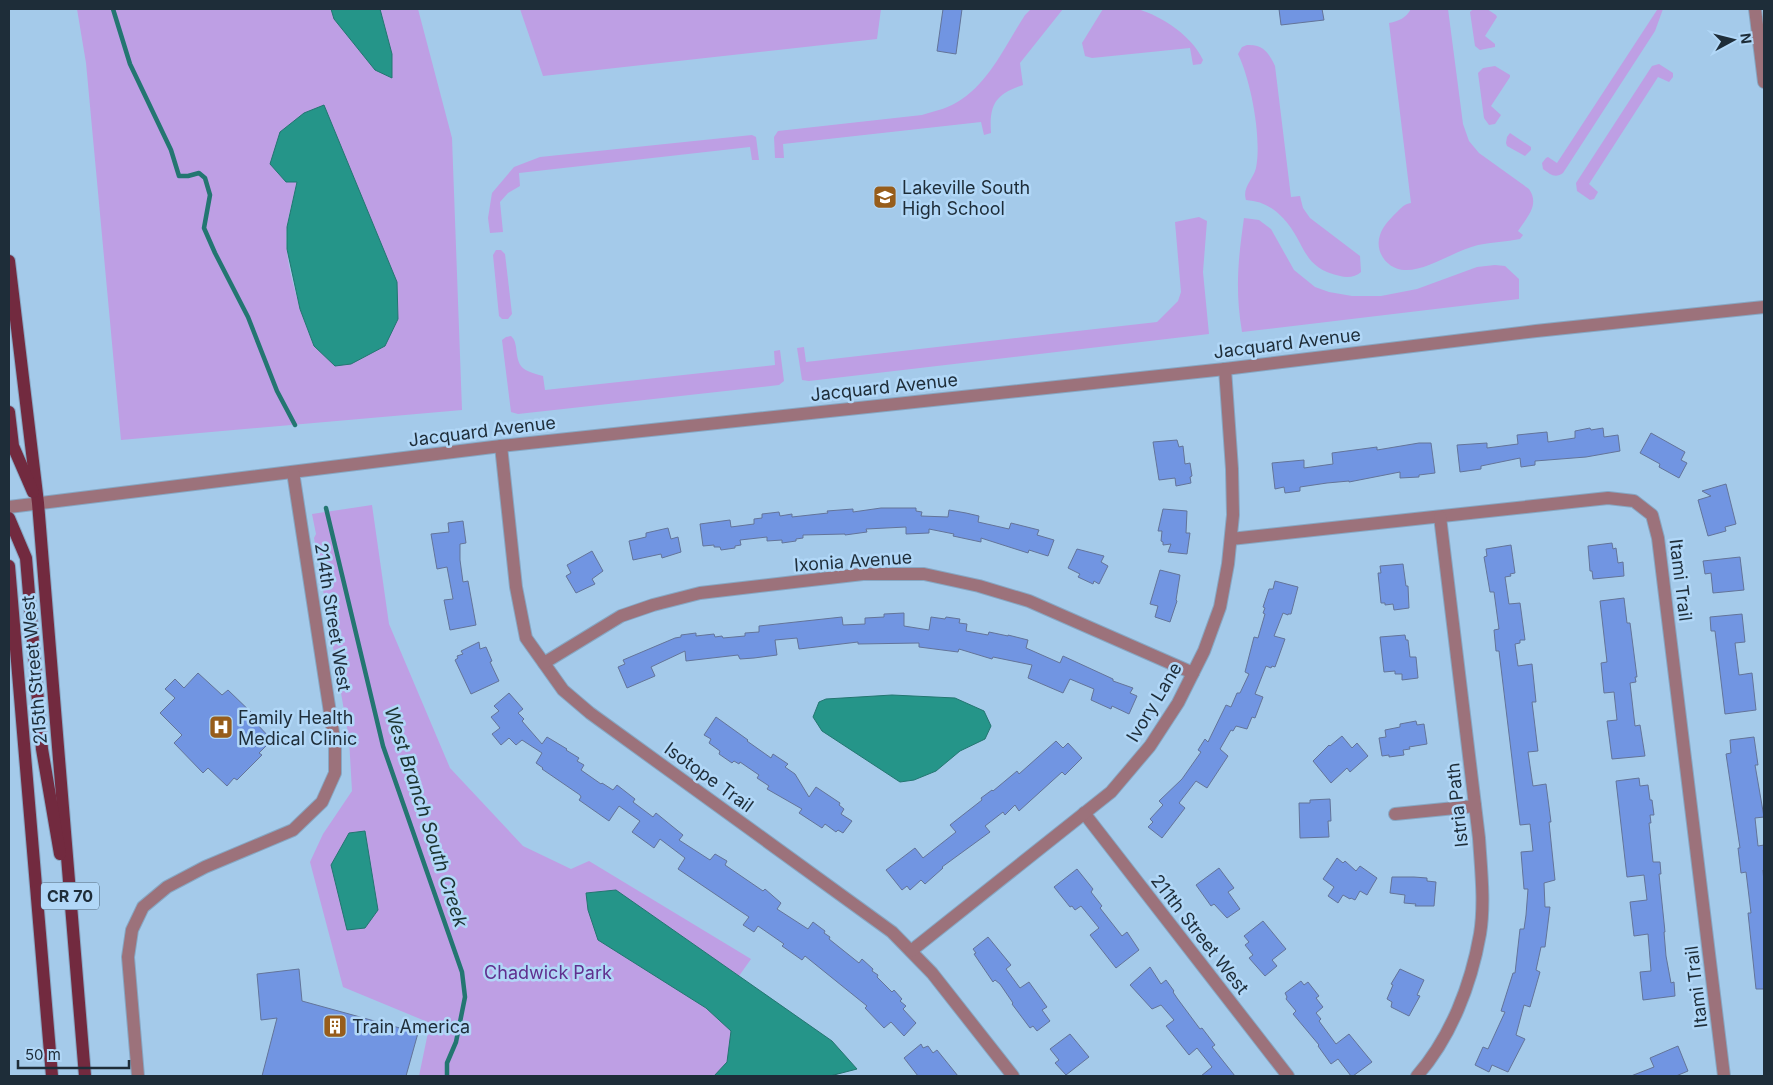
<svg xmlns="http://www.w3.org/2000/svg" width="1773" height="1085" viewBox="0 0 1773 1085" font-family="Inter,sans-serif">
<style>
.green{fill:#be9fe4;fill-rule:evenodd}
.water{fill:#259589;stroke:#237671}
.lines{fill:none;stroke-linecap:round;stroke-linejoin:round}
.stream{stroke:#237671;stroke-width:4.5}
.building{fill:#7195e2;stroke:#637499}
.minor-casing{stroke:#87a7c3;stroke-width:14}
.major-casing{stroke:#87a7c3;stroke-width:14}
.minor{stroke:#9c727b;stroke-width:12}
.major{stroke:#722a3f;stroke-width:12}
.labels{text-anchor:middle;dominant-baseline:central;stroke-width:5;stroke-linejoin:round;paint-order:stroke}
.shield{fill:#b1d7f7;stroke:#4a6072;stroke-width:1}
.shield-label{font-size:16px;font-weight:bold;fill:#1e2d39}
.poi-label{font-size:18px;fill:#1e2d39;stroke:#b1d7f7;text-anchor:start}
.street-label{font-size:18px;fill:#1e2d39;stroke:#b1d7f7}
.park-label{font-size:18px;fill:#602f8e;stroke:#b1d7f7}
.water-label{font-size:19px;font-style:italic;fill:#1c3431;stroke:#b1d7f7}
</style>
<rect width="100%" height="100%" fill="#a4caea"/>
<g class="green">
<path d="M77 9H331L334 19 391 78 392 54 380 9H418L452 138 462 410 121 440 86 63ZM297 181 371 223 397 283 314 347C302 315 282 260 287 227 289 212 294 196 297 181Z"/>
<polygon points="520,9 881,9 877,39 543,76"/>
<path d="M1031 9H1063L1020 63 1023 85C995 94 989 105 991 133L984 135 981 122 783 144 784 158H775L774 137 778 131 922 115C935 111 950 108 962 99 991 79 1006 44 1025 15Z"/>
<path d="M1103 9C1114 9 1127 7 1138 9 1163 17 1192 36 1203 60L1201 64 1193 65 1190 48 1092 58 1085 56 1082 43Z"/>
<path d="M1411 9H1448L1463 124 1469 141 1479 153 1529 189C1540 205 1527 217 1518 231L1523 235 1520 239C1506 242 1492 242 1478 245 1456 250 1427 271 1405 270 1388 270 1374 252 1380 235 1383 226 1389 220 1396 213 1401 208 1404 204 1411 203L1389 23C1399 21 1406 18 1411 9Z"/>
<polygon points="1473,9 1487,9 1496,15 1497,17 1485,36 1495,44 1495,47 1480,50 1475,46 1470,12"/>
<path d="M1655 9H1663L1655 31 1563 173C1555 179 1550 174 1543 169L1542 163 1546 158 1548 157 1557 163 1657 10Z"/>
<path d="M1247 45C1263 44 1269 53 1275 66L1291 197 1300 196 1303 208 1310 218 1360 256 1361 272C1356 277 1347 278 1340 276 1301 268 1306 242 1283 218 1273 207 1261 201 1246 200 1242 187 1253 180 1256 168 1262 138 1251 81 1238 54L1242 47Z"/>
<polygon points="1659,64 1673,73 1673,77 1669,82 1658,77 1589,184 1598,192 1594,199 1590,200 1577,191 1576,183 1652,66"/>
<polygon points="1495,66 1510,75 1510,77 1491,106 1501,115 1495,124 1489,125 1484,118 1478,73 1483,68"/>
<polygon points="1510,133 1531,147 1531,150 1525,156 1507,146 1506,143 1507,137"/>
<polygon points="752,135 756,137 759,160 752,160 750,147 519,173 520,186 508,193 500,202 503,232 490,233 488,218 492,193 514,167 540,157"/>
<polygon points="1199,217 1207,221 1203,272 1209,334 809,381 802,380 797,348 804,347 806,362 1157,322 1178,301 1181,292 1175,222"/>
<path d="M1244 218 1259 220 1271 229 1294 270 1315 287 1329 292 1352 296H1381L1417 289 1477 267 1495 265 1505 266 1519 279V299L1242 332C1235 290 1238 260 1244 218Z"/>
<polygon points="496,250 501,250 505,254 512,314 508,319 502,319 499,316 493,255"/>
<path d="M511 336C515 340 515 342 516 347 518 369 522 370 543 376L545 390 775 365 774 351 780 350 784 381 779 385 518 414 511 412 502 340 506 337Z"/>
<polygon points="372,505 389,624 450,768 523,846 571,869 589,861 751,959 739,976 832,1041 857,1069 830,1076 419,1076 430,1023 343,987 310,862 323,834 352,791 349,739 314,538 316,534 312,514"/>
</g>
<g class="water">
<polygon points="331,9 380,9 392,54 392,78 375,70 334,19"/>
<polygon points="324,105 397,282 398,319 385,346 351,364 335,366 314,346 300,309 287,249 287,227 297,182 286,182 270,164 280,132 304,113"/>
<polygon points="892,695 955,698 984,711 991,726 985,739 960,751 936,771 914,780 900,782 822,731 813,717 819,702 826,699"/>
<polygon points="365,831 378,910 365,928 347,930 331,865 349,833"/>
<polygon points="616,890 832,1041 857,1069 830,1076 714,1076 727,1062 731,1031 706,1008 598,940 588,910 586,893"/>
</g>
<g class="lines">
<g class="stream">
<polyline points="113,9 130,64 171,150 179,176 188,176 199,173 205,178 210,195 204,228 215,253 248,317 277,391 295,425"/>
<polyline points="326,508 383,746 462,972 465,997 456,1042 447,1063 447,1076"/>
</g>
</g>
<g class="building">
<polygon points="943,9 962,9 956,54 937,51"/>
<polygon points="1279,9 1322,9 1324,20 1281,25"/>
<polygon points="1590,428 1591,430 1603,428 1604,437 1618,435 1620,451 1586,457 1535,461 1535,465 1521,467 1520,458 1481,466 1481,469 1460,472 1457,445 1487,443 1487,448 1518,444 1517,435 1547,432 1548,442 1575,438 1575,431"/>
<polygon points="1651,433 1685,452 1681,460 1687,463 1679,478 1659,467 1660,464 1640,453"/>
<polygon points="1177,440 1179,447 1183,446 1185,464 1190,463 1192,476 1190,477 1191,483 1176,486 1175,478 1159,480 1153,442"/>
<polygon points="1419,443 1431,443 1435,473 1419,475 1419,477 1400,478 1400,472 1349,482 1349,481 1327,483 1300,487 1300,491 1285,493 1284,487 1275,489 1272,463 1304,460 1304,468 1333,464 1332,453 1377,447 1377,450"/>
<polygon points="1726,484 1736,524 1725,527 1726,531 1708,536 1698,500 1711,496 1702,491"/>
<polygon points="881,508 916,508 916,511 922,512 921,516 948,517 949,510 966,513 979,516 978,522 1009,529 1011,523 1039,530 1037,535 1054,540 1048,556 1029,550 1028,553 981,538 981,542 953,536 954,534 929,529 929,533 906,534 906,527 866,529 867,532 845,535 845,534 803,535 803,538 796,539 796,541 782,543 782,540 767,541 767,537 740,540 741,545 735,546 735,548 721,550 720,547 714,547 714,545 703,546 700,524 730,520 731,527 754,524 754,519 762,518 762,514 779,512 780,516 792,514 792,517 828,513 827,511 853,509 853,512"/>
<polygon points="1163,509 1187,511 1186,533 1190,533 1187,554 1168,552 1171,544 1163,545 1163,542 1161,541 1162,531 1158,531"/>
<polygon points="463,521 466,543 460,544 460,560 463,582 468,581 476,625 450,630 444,600 453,599 447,567 437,569 431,534 449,532 448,523"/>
<polygon points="668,528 671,539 678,537 681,552 662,558 661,554 633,560 629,541 646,537 646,533"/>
<polygon points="1612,543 1613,549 1616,548 1618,563 1623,562 1624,576 1593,579 1592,571 1590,571 1588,546"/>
<polygon points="1511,545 1515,573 1510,574 1511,576 1505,577 1509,604 1520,603 1525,640 1520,640 1520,643 1515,644 1518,666 1532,664 1536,702 1532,702 1538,751 1528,752 1533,786 1546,784 1551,822 1549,822 1555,880 1544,883 1545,907 1550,907 1545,947 1541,947 1536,970 1540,972 1530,1007 1524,1005 1516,1035 1525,1039 1508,1072 1492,1065 1489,1072 1475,1065 1483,1047 1488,1049 1505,1012 1501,1011 1513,973 1515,973 1520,929 1524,929 1526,915 1528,889 1524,889 1521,852 1533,851 1530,824 1520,825 1499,651 1496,651 1494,630 1499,629 1494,592 1490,592 1484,557 1487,556 1486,549"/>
<polygon points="1077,549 1104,556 1101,562 1108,566 1099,584 1094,581 1093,584 1078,577 1080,574 1068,568"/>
<polygon points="592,551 603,571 592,579 595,584 576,593 566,576 571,573 567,565"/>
<polygon points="1740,557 1744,590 1713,593 1711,573 1705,574 1703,561"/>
<polygon points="1403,564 1406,586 1408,586 1409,608 1394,610 1393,604 1385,605 1385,603 1381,603 1378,573 1381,573 1380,566"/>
<polygon points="1160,570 1180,575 1176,600 1177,601 1170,622 1155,617 1158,606 1150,604"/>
<polygon points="1275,581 1298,587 1291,614 1288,614 1288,615 1283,613 1274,636 1285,639 1275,667 1272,666 1271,668 1266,666 1255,694 1263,697 1255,718 1252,717 1247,729 1236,726 1233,731 1231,730 1220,749 1228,756 1207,788 1196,781 1179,803 1185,808 1162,838 1148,827 1153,822 1150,819 1163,805 1159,801 1182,779 1201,752 1198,750 1205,739 1208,742 1226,705 1231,707 1237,693 1240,693 1249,674 1245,672 1254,637 1258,638 1265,614 1263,613 1265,608 1263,607 1269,589 1273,589"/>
<polygon points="1624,598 1627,623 1630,623 1637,677 1635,677 1636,682 1630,683 1635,726 1640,725 1645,756 1612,759 1607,721 1617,720 1614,692 1604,693 1601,663 1607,662 1600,601"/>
<polygon points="904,613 904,626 929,630 931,617 945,619 946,617 960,619 959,623 967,624 966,631 988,635 989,632 1008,636 1008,635 1028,640 1026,648 1060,663 1063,656 1113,679 1113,681 1133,688 1130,693 1137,696 1129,714 1112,706 1111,709 1091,700 1094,689 1070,679 1063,693 1028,678 1032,665 993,657 992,659 959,649 958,652 919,647 919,643 858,644 858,642 799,649 797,638 775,640 777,655 754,658 740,659 738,655 686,661 685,651 651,667 655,676 627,688 618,667 625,664 623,660 675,638 681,637 681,635 696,633 696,636 714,634 715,637 722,636 723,638 745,636 745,633 759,632 759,626 842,617 843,625 865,624 865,618 884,617 884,614"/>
<polygon points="1742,614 1745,642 1735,643 1739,675 1752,673 1756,710 1725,714 1715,631 1711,631 1710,617"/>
<polygon points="1405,635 1406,640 1408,640 1410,657 1416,657 1418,678 1402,680 1402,674 1395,674 1395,671 1384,672 1380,637"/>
<polygon points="479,642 480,649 486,647 492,661 490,662 499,681 471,694 455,660 458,658 457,656 463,654 461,651"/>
<polygon points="198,673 222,695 228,690 257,718 254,721 272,740 259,753 262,755 237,780 234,778 227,786 208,768 203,773 174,743 182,735 160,713 175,698 165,689 175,679 184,688"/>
<polygon points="509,693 523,709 518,713 524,719 522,721 542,744 547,737 567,749 566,750 579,758 577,761 584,765 581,770 601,784 602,783 613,790 617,785 635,799 633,802 653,817 656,813 683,835 679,840 710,860 715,854 727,861 725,865 763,891 765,889 781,903 777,909 808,929 813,922 825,931 824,933 830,937 829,939 859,963 862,959 873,969 872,971 878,975 877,977 892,992 894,990 902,999 900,1001 906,1006 903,1009 916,1023 904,1036 891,1022 884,1028 865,1008 867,1006 805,956 802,960 782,946 784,944 758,926 754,932 743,925 749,917 678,869 685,858 660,839 654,848 632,832 640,821 619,806 609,821 579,800 581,797 580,795 542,769 543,768 536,763 542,753 522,740 516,745 509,738 501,745 492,734 500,728 491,717 499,711 494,706"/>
<polygon points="716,717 748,740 747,741 771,758 773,754 788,764 785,767 795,774 809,797 816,787 840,803 839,805 844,809 841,814 852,821 843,833 838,830 836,832 825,824 822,828 799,813 802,809 767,789 769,786 757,778 759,775 740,762 739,764 734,761 732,763 719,754 720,751 709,743 711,739 704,735"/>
<polygon points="1416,721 1417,725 1424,724 1427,744 1409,747 1410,749 1403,750 1404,755 1389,757 1389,755 1382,756 1379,738 1386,737 1385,730 1400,727 1400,724"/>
<polygon points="1342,736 1352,748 1357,743 1368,756 1350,772 1347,768 1331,783 1313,761 1329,745 1330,746"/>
<polygon points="1754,737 1758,765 1755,765 1764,817 1755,818 1758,846 1764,845 1764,870 1763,870 1764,883 1764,989 1756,989 1748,913 1751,913 1746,872 1741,873 1738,848 1740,848 1726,754 1731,753 1730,740"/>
<polygon points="1056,741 1063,748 1068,743 1082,758 1065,775 1062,772 1019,811 1015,805 1005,815 1003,812 985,826 990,832 942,867 943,868 925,884 921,880 910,890 907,886 902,890 886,870 915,848 923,858 956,832 950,825 982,800 981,798 992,790 993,791 1017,771 1019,774"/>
<polygon points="1639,778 1640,786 1648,785 1650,800 1652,800 1654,815 1650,815 1651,823 1649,823 1653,862 1660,862 1661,874 1659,874 1665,932 1664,932 1666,956 1671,983 1674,982 1675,996 1643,1000 1640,972 1651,971 1648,934 1634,936 1630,902 1647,900 1644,875 1627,877 1616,781"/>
<polygon points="1330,799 1331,821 1328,821 1329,837 1300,838 1299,803 1310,803 1310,800"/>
<polygon points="1337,858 1343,863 1345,861 1356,871 1360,866 1377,878 1367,895 1360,891 1355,900 1351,898 1350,899 1343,895 1338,903 1328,896 1334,887 1323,879"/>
<polygon points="1219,868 1234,888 1228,892 1240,909 1227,918 1214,904 1211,906 1196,885"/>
<polygon points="1077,869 1093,889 1091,892 1102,906 1100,908 1122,936 1127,932 1139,950 1116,968 1090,935 1099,928 1081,906 1075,910 1072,906 1070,907 1054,887"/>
<polygon points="1392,877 1414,877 1427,878 1427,881 1436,882 1434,906 1415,906 1416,904 1404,903 1405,895 1390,893"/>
<polygon points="1263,921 1286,949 1272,960 1277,966 1265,976 1249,958 1253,955 1245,945 1249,942 1244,936"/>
<polygon points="988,937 1011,965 1006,969 1020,988 1029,982 1047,1007 1042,1010 1050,1021 1037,1031 1033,1026 1030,1028 1012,1004 1013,1003 1000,984 995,980 993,982 974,954 976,953 973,949"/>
<polygon points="1150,967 1161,984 1166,980 1174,991 1173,992 1177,998 1200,1029 1202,1028 1215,1045 1212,1047 1235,1076 1201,1076 1212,1067 1197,1048 1189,1055 1166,1026 1174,1020 1161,1005 1152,1009 1130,985"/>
<polygon points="299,969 302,1001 418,1033 406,1076 262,1076 277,1018 261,1020 257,974"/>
<polygon points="1400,969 1424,980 1417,995 1420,996 1409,1016 1391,1007 1392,1002 1387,999 1393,985 1391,984"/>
<polygon points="1301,981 1304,985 1308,982 1319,996 1316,998 1323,1007 1316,1013 1321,1019 1319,1021 1336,1044 1349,1034 1372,1062 1353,1076 1351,1076 1338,1059 1331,1064 1318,1046 1319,1045 1293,1014 1296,1011 1286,999 1287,997 1285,993"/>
<polygon points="1070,1034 1089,1057 1066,1075 1055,1063 1059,1060 1050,1049"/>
<polygon points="921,1044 923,1048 928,1046 933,1053 937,1050 958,1076 918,1076 904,1058"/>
<polygon points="1678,1046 1688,1071 1676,1076 1631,1076 1654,1067 1650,1058"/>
</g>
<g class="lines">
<g class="minor-casing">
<g id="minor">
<polyline points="1755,9 1764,82"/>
<polyline points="501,446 516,587 526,638 563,690 590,713 892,932 932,973 1013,1076"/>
<polyline points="9,507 501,446 1225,369 1536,331 1764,307"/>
<polyline points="1231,539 1608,498 1634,501 1652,515 1658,538 1724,1076"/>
<polyline points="544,663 621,616 653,605 700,593 863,574 924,574 979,586 1029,601 1193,673"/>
<polyline points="1084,813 1288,1076"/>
<polyline points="1395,814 1475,806"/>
<polyline points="911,951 1111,792 1150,746 1178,703 1204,651 1220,607 1228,564 1233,515 1232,469 1225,369"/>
<polyline points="138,1076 128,957 132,930 143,907 167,887 205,867 293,830 322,802 335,773 335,745 293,472"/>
<path d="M1417 1076C1451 1037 1471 985 1480 934 1485 903 1481 870 1479 838L1440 517"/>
</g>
</g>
<g class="major-casing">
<g id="major">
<polyline points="9,261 38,503 85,1076"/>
<polyline points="9,412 13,446 33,492"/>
<polyline points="9,518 26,558 42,749 60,854"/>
<polyline points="9,566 52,1076"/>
</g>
</g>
<use href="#minor" class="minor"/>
<use href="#major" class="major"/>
</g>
<defs>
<g id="school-square" transform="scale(1.25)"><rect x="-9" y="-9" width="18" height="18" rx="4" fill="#975d1b" stroke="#b1d7f7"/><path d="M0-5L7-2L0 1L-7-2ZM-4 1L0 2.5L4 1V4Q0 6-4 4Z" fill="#fff"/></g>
<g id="hospital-square" transform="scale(1.25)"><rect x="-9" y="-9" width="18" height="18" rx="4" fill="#975d1b" stroke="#b1d7f7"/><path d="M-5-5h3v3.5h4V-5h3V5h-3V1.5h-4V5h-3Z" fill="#fff"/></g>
<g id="building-square" transform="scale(1.25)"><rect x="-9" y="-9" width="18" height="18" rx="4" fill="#975d1b" stroke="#b1d7f7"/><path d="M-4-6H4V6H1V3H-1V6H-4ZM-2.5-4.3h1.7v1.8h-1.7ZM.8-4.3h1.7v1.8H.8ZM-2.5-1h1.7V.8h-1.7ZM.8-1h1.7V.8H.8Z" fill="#fff"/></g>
</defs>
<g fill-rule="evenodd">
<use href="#school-square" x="885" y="197"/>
<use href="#hospital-square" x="221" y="727"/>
<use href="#building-square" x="335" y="1026"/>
</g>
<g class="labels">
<rect class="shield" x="41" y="882.5" width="58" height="27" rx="4"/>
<g class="shield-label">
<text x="70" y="896">CR 70</text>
</g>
<g class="poi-label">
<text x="902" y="187">Lakeville South<tspan x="902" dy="21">High School</tspan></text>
<text x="238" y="717">Family Health<tspan x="238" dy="21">Medical Clinic</tspan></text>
<text x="352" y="1026">Train America</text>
</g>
<g class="street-label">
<text transform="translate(1287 343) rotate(-7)">Jacquard Avenue</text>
<text transform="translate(884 387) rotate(-6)">Jacquard Avenue</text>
<text transform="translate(482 431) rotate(-7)">Jacquard Avenue</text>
<text transform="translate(853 561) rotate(-4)">Ixonia Avenue</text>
<text transform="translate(1681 580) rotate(83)">Itami Trail</text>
<text transform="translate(333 617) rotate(81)">214th Street West</text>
<text transform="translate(34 670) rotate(-95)">215th Street West</text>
<text transform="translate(1154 702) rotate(-59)">Ivory Lane</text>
<text transform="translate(709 777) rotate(36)">Isotope Trail</text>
<text transform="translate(1457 805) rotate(-96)">Istria Path</text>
<text transform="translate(1200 934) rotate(52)">211th Street West</text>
<text transform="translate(1696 987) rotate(-97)">Itami Trail</text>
</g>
<g class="park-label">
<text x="548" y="972">Chadwick Park</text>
</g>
<g class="water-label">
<text transform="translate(426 817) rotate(72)">West Branch South Creek</text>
</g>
</g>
<rect width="1773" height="1085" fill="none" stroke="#1e2d39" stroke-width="20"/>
<g transform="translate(1733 40) rotate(83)" stroke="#b1d7f7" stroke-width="4" paint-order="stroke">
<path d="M0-4L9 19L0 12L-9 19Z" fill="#1e2d39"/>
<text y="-8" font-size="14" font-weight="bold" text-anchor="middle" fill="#1e2d39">N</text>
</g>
<path d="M18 1060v8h111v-8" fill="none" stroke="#1e2d39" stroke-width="2.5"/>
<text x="25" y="1060" font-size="15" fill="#1e2d39" stroke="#b1d7f7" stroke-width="4" paint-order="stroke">50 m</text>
</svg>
